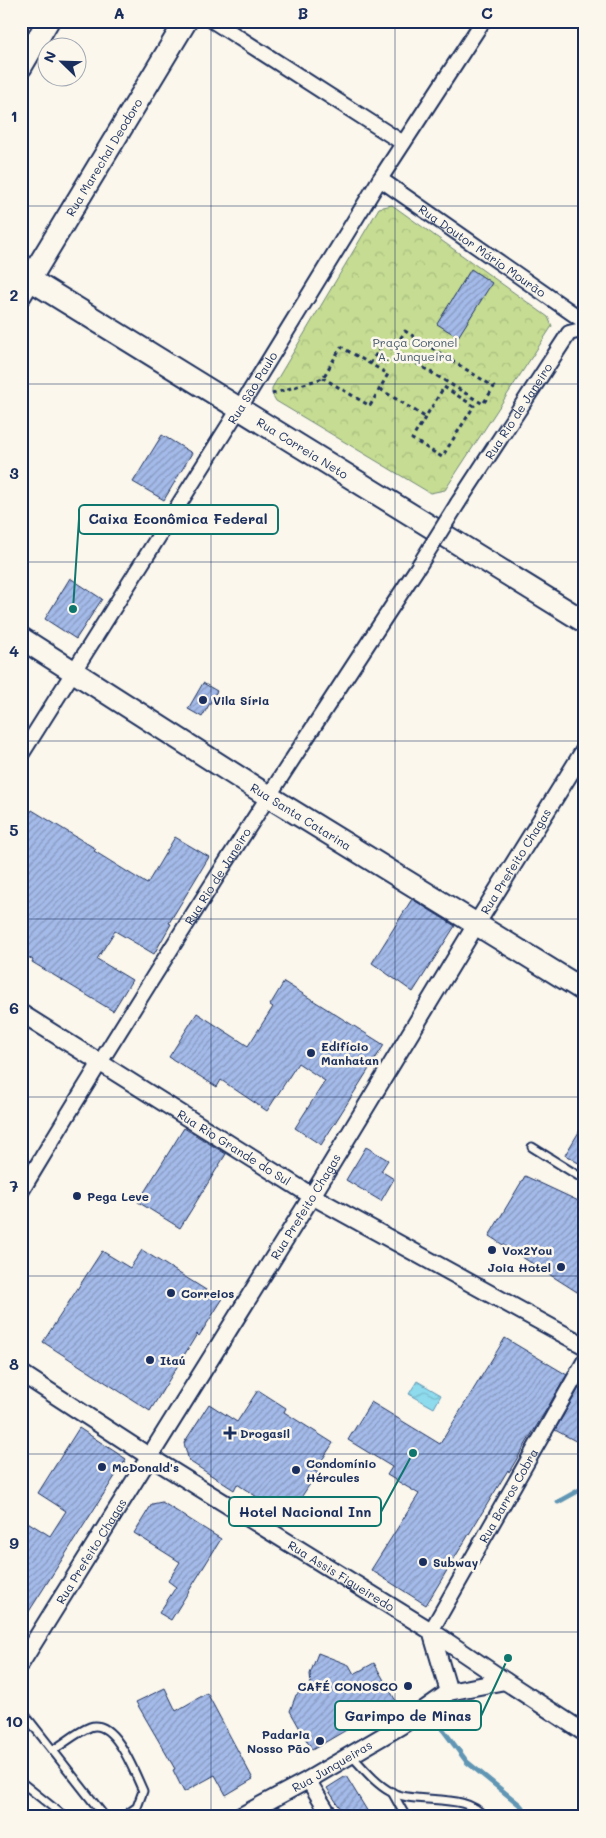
<svg xmlns="http://www.w3.org/2000/svg" width="606" height="1838" viewBox="0 0 606 1838" font-family="Mali,sans-serif">
<style>
.park{fill:url(#park-crowns);stroke:#708678}
.water{fill:url(#water-waves);stroke:#6096b4}
.lines{fill:none;stroke-linecap:round;stroke-linejoin:round}
.stream{stroke:#6096b4;stroke-width:5}
.building{fill:url(#building-hatch);stroke:#1b2f5e}
.service-casing{stroke:#1b2f5e;stroke-width:11}
.minor-casing{stroke:#1b2f5e;stroke-width:18}
.tertiary-casing{stroke:#1b2f5e;stroke-width:20}
.primary-casing{stroke:#1b2f5e;stroke-width:25}
.path{stroke:#1b2f5e;stroke-width:3;stroke-dasharray:4 4;stroke-linecap:butt}
.service{stroke:#fbf7ec;stroke-width:7}
.minor{stroke:#fbf7ec;stroke-width:14}
.tertiary{stroke:#fbf7ec;stroke-width:16}
.primary{stroke:#fbf7ec;stroke-width:21}
.minor-bridge-casing{stroke:#1b2f5e;stroke-width:18;stroke-linecap:butt}
.minor-bridge{stroke:#fbf7ec;stroke-width:14}
.grid{fill:none;stroke:#1b2f5e;stroke-width:1;stroke-opacity:0.55}
.poi-dot{fill:#1b2f5e;stroke:#fbf7ec;stroke-width:2}
.labels{text-anchor:middle;dominant-baseline:central;stroke-width:5;stroke-linejoin:round;paint-order:stroke}
.street-label{font-size:12px;fill:#1b2f5e;stroke:#fbf7ec}
.park-label{font-size:12px;fill:#465a6b;stroke:#fbf7ec}
.poi-label{font-size:12px;font-weight:bold;fill:#1b2f5e;stroke:#fbf7ec;text-anchor:start}
.leader{fill:none;stroke:#0f766e;stroke-width:2}
.callout-dot{fill:#0f766e;stroke:#fbf7ec;stroke-width:2}
.callout{fill:#fbf7ec;stroke:#0f766e;stroke-width:2}
.callout-label{font-size:14px;text-anchor:middle;font-weight:bold;fill:#1b2f5e}
.neatline{fill:none;stroke:#1b2f5e;stroke-width:2}
.grid-label{font-size:16px;text-anchor:middle;font-weight:bold;fill:#1b2f5e}
</style>
<defs>
<pattern id="park-crowns" width="20" height="18" patternUnits="userSpaceOnUse" patternTransform="scale(1.25)"><rect width="20" height="18" fill="#c5dc92"/><path d="M2 6a3 3 0 1 1 6 0M12 15a3 3 0 1 1 6 0" fill="none" stroke="#a9bd80"/></pattern>
<pattern id="water-waves" width="16" height="10" patternUnits="userSpaceOnUse" patternTransform="scale(1.25)"><rect width="16" height="10" fill="#8edbed"/><path d="M0 5q4-4 8 0t8 0" fill="none" stroke="#7abcce"/></pattern>
<pattern id="building-hatch" width="6" height="6" patternUnits="userSpaceOnUse" patternTransform="scale(1.25)"><rect width="6" height="6" fill="#a4bae8"/><path d="M-1 1l2-2M0 6l6-6M5 7l2-2" fill="none" stroke="#8598bf"/></pattern>
</defs>
<rect width="100%" height="100%" fill="#fbf7ec"/>
<filter id="ink" filterUnits="userSpaceOnUse"><feTurbulence type="fractalNoise" baseFrequency=".02" numOctaves="2"/><feDisplacementMap in="SourceGraphic" scale="10" xChannelSelector="R" yChannelSelector="G"/><feConvolveMatrix kernelMatrix="1 2 1 2 8 2 1 2 1" color-interpolation-filters="sRGB"/></filter>
<g filter="url(#ink)">
<polygon class="park" points="392,205 548,317 552,326 445,490 430,493 276,401 272,394 272,388 379,208"/>
<polygon class="water" points="417,1381 441,1395 434,1408 409,1394"/>
<g class="lines">
<g class="stream">
<polyline points="558,1502 585,1487"/>
<polyline points="441,1727 467,1762 520,1805 530,1817"/>
</g>
</g>
<g class="building">
<polygon points="471,269 492,283 458,337 437,324"/>
<polygon points="162,435 192,453 164,500 133,482"/>
<polygon points="70,578 102,599 76,639 45,619"/>
<polygon points="203,683 217,691 202,717 188,709"/>
<polygon points="32,810 96,849 94,851 147,884 175,837 209,857 169,923 171,924 154,954 115,931 97,959 132,980 113,1011 32,962 33,960 21,953 21,828"/>
<polygon points="412,899 455,926 413,992 372,963"/>
<polygon points="284,982 384,1045 321,1145 295,1128 325,1081 298,1063 267,1111 221,1080 217,1087 169,1057 197,1013 248,1046 273,1007 270,1005"/>
<polygon points="585,1122 585,1167 565,1155"/>
<polygon points="184,1128 226,1154 180,1228 138,1202"/>
<polygon points="366,1147 388,1160 381,1171 394,1179 381,1201 346,1180"/>
<polygon points="525,1176 585,1204 585,1297 489,1236"/>
<polygon points="142,1250 222,1300 199,1336 197,1334 150,1411 43,1342 102,1251 130,1268"/>
<polygon points="505,1338 567,1375 509,1472 508,1470 426,1605 371,1570 419,1494 387,1475 392,1467 348,1440 371,1402 440,1444"/>
<polygon points="585,1387 585,1446 555,1430 579,1388"/>
<polygon points="258,1390 286,1408 284,1412 333,1443 315,1471 318,1472 288,1517 237,1484 234,1490 189,1461 184,1443 209,1404 237,1422"/>
<polygon points="79,1428 126,1459 21,1624 21,1528 26,1521 50,1536 66,1511 38,1493"/>
<polygon points="162,1502 221,1539 171,1620 159,1613 176,1587 168,1581 180,1562 134,1533 152,1504"/>
<polygon points="318,1653 349,1665 354,1674 374,1663 396,1701 312,1750 290,1711 296,1695 311,1686 310,1674"/>
<polygon points="165,1688 176,1711 207,1693 253,1779 226,1795 215,1775 184,1792 173,1770 175,1769 136,1702"/>
<polygon points="346,1776 371,1817 346,1817 327,1788"/>
</g>
<g class="lines">
<g class="service-casing">
<g id="service">
<polyline points="532,1147 585,1180"/>
<polyline points="21,1710 105,1817"/>
<path d="M53 1750C65 1743 77 1732 90 1727 115 1718 135 1774 143 1791L137 1807 123 1817"/>
<path d="M351 1755C363 1768 376 1784 391 1792 416 1805 468 1792 484 1817"/>
<polyline points="21,1782 65,1817"/>
<polyline points="392,1792 406,1817"/>
</g>
</g>
<g class="minor-casing">
<g id="minor">
<polyline points="213,21 403,143"/>
<path id="s1" d="M380 179 585 322"/>
<path id="s2" d="M458 503 569 333 585 329"/>
<path id="s3" d="M21 755 239 409 380 179 483 21"/>
<path id="s4" d="M21 1192C149 979 284 771 420 564"/>
<path id="s5" d="M431 1631 585 1360"/>
<polyline points="308,1780 331,1817"/>
</g>
</g>
<g class="tertiary-casing">
<g id="tertiary">
<path id="s6" d="M21 1013 312 1196 585 1346"/>
<path id="s7" d="M21 1373 150 1457 431 1631 505 1681 585 1733"/>
<polyline points="431,1631 449,1692"/>
<path id="s8" d="M21 1663 312 1196 477 923 585 749"/>
<path id="s9" d="M239 1817 308 1780 402 1725 449 1692 505 1681"/>
</g>
</g>
<g class="primary-casing">
<g id="primary">
<polyline points="21,67 48,21"/>
<path id="s10" d="M21 274 585 622"/>
<path id="s11" d="M21 294 186 21"/>
<path id="s12" d="M21 638 268 796 585 991"/>
</g>
</g>
<g class="path">
<polyline points="370,364 383,343 483,404 494,387 405,331 394,349"/>
<polygon points="444,387 474,406 442,457 412,439"/>
<polyline points="380,389 425,417"/>
<polyline points="272,394 323,378 341,347 388,374 370,406 323,378"/>
</g>
<use href="#service" class="service"/>
<use href="#minor" class="minor"/>
<use href="#tertiary" class="tertiary"/>
<use href="#primary" class="primary"/>
<g class="minor-bridge-casing">
<polyline id="minor-bridge" points="420,564 458,503"/>
</g>
<use href="#minor-bridge" class="minor-bridge"/>
</g>
</g>
<path class="grid" d="M211 21V1817M395 21V1817M21 206H585M21 384H585M21 562H585M21 741H585M21 919H585M21 1097H585M21 1276H585M21 1454H585M21 1632H585"/>
<g class="poi-dot">
<circle cx="203" cy="700" r="5"/>
<circle cx="311" cy="1053" r="5"/>
<circle cx="77" cy="1196" r="5"/>
<circle cx="492" cy="1250" r="5"/>
<circle cx="561" cy="1267" r="5"/>
<circle cx="171" cy="1293" r="5"/>
<circle cx="150" cy="1360" r="5"/>
<path d="M227.5 1425.5h5v5h5v5h-5v5h-5v-5h-5v-5h5z"/>
<circle cx="102" cy="1467" r="5"/>
<circle cx="296" cy="1470" r="5"/>
<circle cx="423" cy="1562" r="5"/>
<circle cx="408" cy="1686" r="5"/>
<circle cx="320" cy="1741" r="5"/>
</g>
<g class="labels">
<g class="street-label">
<text stroke="none"><textPath href="#s11" startOffset="160">Rua Marechal Deodoro</textPath></text>
<text stroke="none"><textPath href="#s1" startOffset="125">Rua Doutor Mário Mourão</textPath></text>
<text stroke="none"><textPath href="#s3" startOffset="434">Rua São Paulo</textPath></text>
<text stroke="none"><textPath href="#s2" startOffset="110">Rua Rio de Janeiro</textPath></text>
<text stroke="none"><textPath href="#s10" startOffset="331">Rua Correia Neto</textPath></text>
<text stroke="none"><textPath href="#s12" startOffset="332">Rua Santa Catarina</textPath></text>
<text stroke="none"><textPath href="#s8" startOffset="942">Rua Prefeito Chagas</textPath></text>
<text stroke="none"><textPath href="#s4" startOffset="372">Rua Rio de Janeiro</textPath></text>
<text stroke="none"><textPath href="#s6" startOffset="252">Rua Rio Grande do Sul</textPath></text>
<text stroke="none"><textPath href="#s8" startOffset="538">Rua Prefeito Chagas</textPath></text>
<text stroke="none"><textPath href="#s5" startOffset="156">Rua Barros Cobra</textPath></text>
<text stroke="none"><textPath href="#s8" startOffset="132">Rua Prefeito Chagas</textPath></text>
<text stroke="none"><textPath href="#s7" startOffset="379">Rua Assis Figueiredo</textPath></text>
<text stroke="none"><textPath href="#s9" startOffset="106">Rua Junqueiras</textPath></text>
</g>
<g class="park-label">
<text x="415" y="342">Praça Coronel<tspan x="415" dy="14">A. Junqueira</tspan></text>
</g>
<g class="poi-label">
<text x="213" y="700">Vila Síria</text>
<text x="321" y="1046">Edifício<tspan x="321" dy="14">Manhatan</tspan></text>
<text x="87" y="1196">Pega Leve</text>
<text x="502" y="1250">Vox2You</text>
<text x="551" y="1267" text-anchor="end">Joia Hotel</text>
<text x="181" y="1293">Correios</text>
<text x="160" y="1360">Itaú</text>
<text x="240" y="1433">Drogasil</text>
<text x="306" y="1463">Condomínio<tspan x="306" dy="14">Hércules</tspan></text>
<text x="112" y="1467">McDonald's</text>
<text x="433" y="1562">Subway</text>
<text x="398" y="1686" text-anchor="end">CAFÉ CONOSCO</text>
<text x="310" y="1734" text-anchor="end">Padaria<tspan x="310" dy="14">Nosso Pão</tspan></text>
</g>
</g>
<path class="leader" d="M73 609L79 519M413 1453L381 1512M508 1658L481 1716"/>
<g class="callout-dot">
<circle cx="73" cy="609" r="5"/>
<circle cx="413" cy="1453" r="5"/>
<circle cx="508" cy="1658" r="5"/>
</g>
<g class="callout">
<rect x="79" y="505" width="199" height="29" rx="5"/>
<rect x="229" y="1497" width="152" height="29" rx="5"/>
<rect x="335" y="1701" width="146" height="29" rx="5"/>
</g>
<g class="callout-label">
<text x="178" y="524">Caixa Econômica Federal</text>
<text x="305" y="1517">Hotel Nacional Inn</text>
<text x="408" y="1721">Garimpo de Minas</text>
</g>
<rect width="606" height="1838" fill="none" stroke="#fbf7ec" stroke-width="55"/>
<g transform="translate(62 62) rotate(293)"><circle r="24" fill="#fbf7ec" stroke="#a1a7b3"/>
<path d="M0-4L9 19L0 12L-9 19Z" fill="#1b2f5e"/>
<text y="-8" font-size="14" font-weight="bold" text-anchor="middle" fill="#1b2f5e">N</text>
</g>
<rect x="28" y="28" width="550" height="1782" class="neatline"/>
<g class="grid-label">
<text x="119" y="19">A</text>
<text x="303" y="19">B</text>
<text x="487" y="19">C</text>
<text x="14" y="122">1</text>
<text x="14" y="301">2</text>
<text x="14" y="479">3</text>
<text x="14" y="657">4</text>
<text x="14" y="836">5</text>
<text x="14" y="1014">6</text>
<text x="14" y="1192">7</text>
<text x="14" y="1370">8</text>
<text x="14" y="1549">9</text>
<text x="14" y="1727">10</text>
</g>
</svg>
